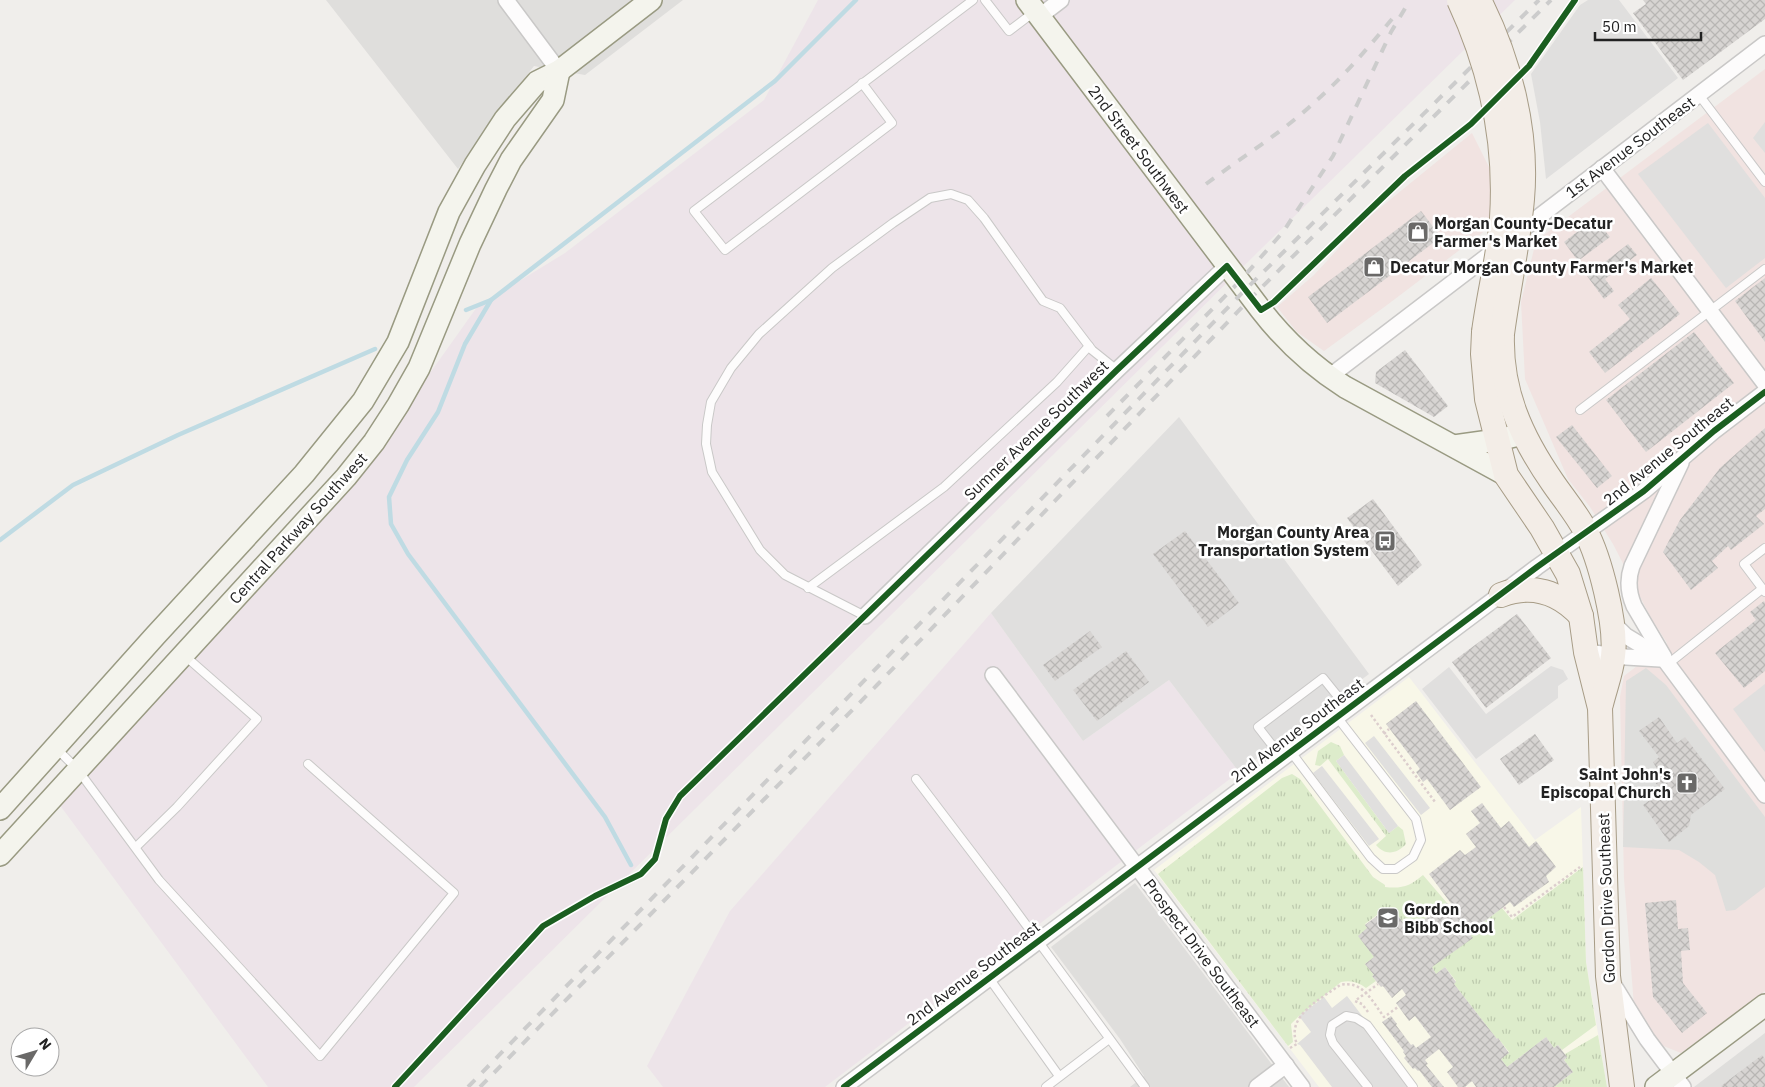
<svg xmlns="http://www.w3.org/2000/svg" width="1765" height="1087" viewBox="0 0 1765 1087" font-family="'IBM Plex Sans',sans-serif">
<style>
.residential{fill:#dfdedc}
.commercial{fill:#f1e3e1}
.industrial{fill:#ede4e9}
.education{fill:#f8f7e8}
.religious{fill:#dededc}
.grass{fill:url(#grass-tufts)}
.parking{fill:#e0dfde}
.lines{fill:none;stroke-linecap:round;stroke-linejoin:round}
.stream{stroke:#bfdbe3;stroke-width:4.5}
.building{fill:url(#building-cross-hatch)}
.lane-casing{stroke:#c9c8c7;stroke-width:10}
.street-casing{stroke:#c9c8c7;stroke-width:18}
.secondary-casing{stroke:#999a82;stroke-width:24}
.primary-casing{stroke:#a79c86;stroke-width:26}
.path{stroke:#dccecd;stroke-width:2.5;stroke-dasharray:2.5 2.5;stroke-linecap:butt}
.lane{stroke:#fdfcfc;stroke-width:8}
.street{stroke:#fdfcfc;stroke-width:15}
.secondary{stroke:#f4f4ed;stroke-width:21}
.primary{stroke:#f3ede7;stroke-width:24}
.rail{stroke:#ccc;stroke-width:4;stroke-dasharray:10 10;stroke-linecap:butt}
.primary-bridge-casing{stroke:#a79c86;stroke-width:26;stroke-linecap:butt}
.primary-bridge{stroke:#f3ede7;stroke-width:24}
.cycleway-casing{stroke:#fff;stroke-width:9}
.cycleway{stroke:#1b5e20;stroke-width:6}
.labels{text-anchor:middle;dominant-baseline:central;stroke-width:5;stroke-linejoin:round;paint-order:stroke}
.street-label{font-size:16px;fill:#222;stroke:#fff}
.poi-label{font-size:16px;font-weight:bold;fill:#222;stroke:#fff;text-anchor:start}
</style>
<defs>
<pattern id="grass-tufts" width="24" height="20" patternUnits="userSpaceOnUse" patternTransform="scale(1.25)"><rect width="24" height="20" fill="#ddeccb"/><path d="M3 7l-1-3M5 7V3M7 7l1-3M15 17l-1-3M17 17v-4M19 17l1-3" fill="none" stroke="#bdcaae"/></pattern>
<pattern id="building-cross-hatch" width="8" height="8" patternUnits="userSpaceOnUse" patternTransform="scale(1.25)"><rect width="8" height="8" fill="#d7d4d2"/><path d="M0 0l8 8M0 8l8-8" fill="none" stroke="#b8b6b4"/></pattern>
</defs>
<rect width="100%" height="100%" fill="#f0eeeb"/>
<g class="residential">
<polygon points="326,0 683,0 585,75 534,66 491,121 458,169"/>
<polygon points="1135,883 1289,1087 1130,1087 1144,1076 1120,1039 1051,947"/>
<polygon points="1765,1033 1765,1087 1694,1087"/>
</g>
<g class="commercial">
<polygon points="1765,69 1765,991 1681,1053 1661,1045 1634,1006 1624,879 1620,697 1624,676 1667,643 1651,618 1613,544 1590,507 1568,479 1525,379 1521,302 1536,241"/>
<polygon points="1472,133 1511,211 1387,305 1324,351 1297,332 1277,307 1314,275 1364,221"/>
</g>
<g class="industrial">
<polygon points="818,0 1515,0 1259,251 414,1087 268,1087 59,804 351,484 477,307 565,253 764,100"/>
<polygon points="991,613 1083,741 1169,680 1239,772 825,1087 663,1087 647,1066 730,911"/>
</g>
<polygon class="education" points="1409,677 1535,840 1581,807 1586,962 1607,1087 1319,1087 1154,870"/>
<polygon class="religious" points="1646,668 1666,685 1765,817 1765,887 1735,910 1726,911 1715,875 1699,862 1679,850 1623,847 1626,681"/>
<g class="grass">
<path d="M1331 742 1340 746 1344 755 1336 761 1389 833 1398 826 1403 830 1406 844C1397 854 1385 856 1376 845L1386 836 1328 759 1320 766 1315 765 1318 751Z"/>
<path d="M1292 774 1300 779 1373 877 1385 885V887C1402 889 1410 886 1423 875L1447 903 1409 930 1393 909 1385 916 1381 912 1365 924 1367 928 1374 957 1365 964 1374 975 1372 976 1376 981 1366 988C1358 982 1351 980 1341 982L1299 1016 1291 1024 1293 1042 1288 1046 1158 874 1282 778Z"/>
<polygon points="1583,867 1586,962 1596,1025 1562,1050 1558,1045 1554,1048 1546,1037 1507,1067 1501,1059 1509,1052 1498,1038 1497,1039 1454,984 1456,981 1445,967 1436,974 1432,967 1469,933 1502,908 1512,920"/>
<polygon points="1598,1035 1607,1087 1554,1087 1573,1072 1564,1060 1567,1057 1565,1054"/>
</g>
<g class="parking">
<polygon points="1588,0 1619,0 1678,78 1546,179 1540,122 1531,74 1580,5"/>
<polygon points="1765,122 1765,153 1753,138"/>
<polygon points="1708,123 1765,198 1765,258 1726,288 1638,174"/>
<polygon points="1179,417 1369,674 1239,772 1169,680 1083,741 991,613"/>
<polygon points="1551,666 1563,670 1568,679 1558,686 1558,698 1476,759 1422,689 1449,667 1486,714"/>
<polygon points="1765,684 1765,752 1733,709"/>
<polygon points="1374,736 1430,808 1421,815 1365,743"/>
<polygon points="1344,755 1398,826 1389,833 1336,761"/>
<polygon points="1322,766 1379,839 1369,846 1313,773"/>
<polygon points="1347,996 1416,1087 1332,1087 1300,1045 1297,1044 1311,1032 1299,1016 1324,997 1332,1008"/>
</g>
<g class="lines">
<g class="stream">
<polyline points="491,300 465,344 438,412 407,460 389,497 391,524 408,554 605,817 631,865"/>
<polyline points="466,310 491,300 775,81 856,0"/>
<polyline points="0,540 73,485 178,435 375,349"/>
</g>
</g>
<g class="building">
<polygon points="1643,0 1765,0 1765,19 1683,80 1633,13 1646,4"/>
<polygon points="1421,211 1441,237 1327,323 1308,297"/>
<polygon points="1595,218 1610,237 1578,261 1564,242"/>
<polygon points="1628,244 1637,255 1605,279 1614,291 1604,299 1587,276"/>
<polygon points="1651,278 1680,314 1605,373 1589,352 1630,319 1618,305"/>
<polygon points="1765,278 1765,342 1735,301"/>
<polygon points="1694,332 1734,383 1646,452 1606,400"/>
<polygon points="1405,350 1448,406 1434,417 1375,383 1376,372"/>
<polygon points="1572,425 1612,476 1597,488 1556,437"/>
<polygon points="1765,428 1765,509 1756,516 1764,524 1731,550 1728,546 1712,561 1718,568 1691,590 1663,552 1680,520 1720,468"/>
<polygon points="1373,499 1422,565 1398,586 1347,518"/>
<polygon points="1185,531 1239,603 1208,627 1153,554"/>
<polygon points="1764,601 1765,603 1765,671 1744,688 1715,653 1756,620 1750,612"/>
<polygon points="1517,614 1551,658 1486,708 1452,662"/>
<polygon points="1090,631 1102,647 1055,681 1043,665"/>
<polygon points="1126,651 1149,682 1097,721 1073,690"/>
<polygon points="1416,701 1481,787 1450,810 1427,779 1423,782 1416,772 1420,769 1386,724"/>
<polygon points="1659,717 1677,743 1685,737 1725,789 1691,815 1689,826 1669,842 1643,805 1662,791 1650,776 1657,769 1653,762 1659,757 1639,731"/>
<polygon points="1535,734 1554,760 1519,785 1500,759"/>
<polygon points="1482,803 1501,828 1509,821 1529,847 1536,841 1556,867 1546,876 1549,882 1514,907 1510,902 1469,933 1473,938 1432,967 1436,974 1445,967 1456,982 1454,984 1497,1039 1498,1038 1509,1053 1501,1059 1507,1067 1546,1037 1554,1048 1558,1045 1567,1057 1564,1060 1573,1072 1554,1087 1476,1087 1472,1081 1465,1087 1458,1087 1447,1072 1453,1067 1439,1049 1425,1060 1428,1064 1426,1065 1444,1087 1432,1087 1419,1070 1418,1071 1415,1068 1413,1069 1404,1058 1406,1056 1403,1052 1404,1051 1382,1022 1391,1016 1397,1024 1396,1025 1411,1045 1413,1044 1416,1048 1431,1037 1415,1016 1409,1021 1396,1003 1406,995 1402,989 1392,998 1383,986 1381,987 1376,981 1372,976 1374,975 1365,964 1374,957 1358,936 1367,928 1365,925 1382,912 1385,916 1393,909 1409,930 1447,903 1450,907 1453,906 1429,874 1460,850 1465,855 1476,847 1466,834 1480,823 1471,811"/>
<polygon points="1676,900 1678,929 1688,928 1690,950 1681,951 1683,983 1707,1013 1682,1033 1653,997 1645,903"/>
<polygon points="1762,1055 1765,1059 1765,1087 1722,1087 1721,1086"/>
</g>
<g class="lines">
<g class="lane-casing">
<g id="lane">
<polyline points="985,0 1009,31 1034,12"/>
<polyline points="862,83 892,123 725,250 694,211 973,0"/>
<polyline points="1699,95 1765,182"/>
<polyline points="1580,410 1765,269"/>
<polyline points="1765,548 1744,564 1765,592"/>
<polyline points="808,588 944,487 1057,382 1089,346"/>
<polyline points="865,616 785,575 760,550 712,472 706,444 707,425 711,402 731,368 759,334 832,268 893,223 930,198 951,194 968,200 984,218 1043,301 1060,308 1092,350 1117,370"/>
<polyline points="1668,664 1762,589"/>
<polyline points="56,748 78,770 159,880 320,1056 454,893 308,764"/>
<polyline points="1291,752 1371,858 1383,869 1396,869 1413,857 1421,840 1416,819 1337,717"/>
<polyline points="1282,758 1258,727 1323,678 1348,709"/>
<polyline points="916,779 1005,896 1145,1087"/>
<polyline points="136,847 177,807 257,719 184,655"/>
<polyline points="989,978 1059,1076"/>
<polyline points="1046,1087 1109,1039"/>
<polyline points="1368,1087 1333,1043 1330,1035 1332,1025 1346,1016 1356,1018 1367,1025 1413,1087"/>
</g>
</g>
<g class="street-casing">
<g id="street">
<polyline points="506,0 559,71"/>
<polyline points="1040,16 1061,0"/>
<polyline points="1602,168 1765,384"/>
<polyline points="1329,377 1765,44"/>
<polyline points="865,616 1117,370 1227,266"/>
<polyline points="1613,623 1626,636 1664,659 1765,795"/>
<polyline points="1586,652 1626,657 1660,659"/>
<path d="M1664 657 1634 606C1628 592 1627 580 1632 566L1681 463"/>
<polyline points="993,675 1302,1087"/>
<polyline points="1613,984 1647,1039 1683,1087"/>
<polyline points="844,1087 1537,567 1644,491 1714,431 1765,392"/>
<polyline points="1257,1087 1286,1065"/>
</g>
</g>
<g class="secondary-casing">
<g id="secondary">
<path d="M1027 0 1261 310C1285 341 1312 366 1345 387L1506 475"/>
<polyline points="1454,446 1497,440 1524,434"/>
<polyline points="0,809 155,636 304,474 363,401 398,342 449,212 475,165 505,119 537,82 559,71 651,0"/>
<polyline points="0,855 346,477 374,442 398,405 419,368 470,244 496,189 511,160 553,100 559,71"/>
<polyline points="1656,1087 1765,1005"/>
</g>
</g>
<g class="primary-casing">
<g id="primary">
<polyline points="1484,332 1483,354 1487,399 1506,475 1542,528 1568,574 1581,616 1586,652 1600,708 1608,976 1622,1087"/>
<path d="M1502 334C1500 391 1521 437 1553 483 1564 499 1576 513 1585 530 1600 558 1617 625 1613 656 1611 672 1605 688 1601 704"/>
<path d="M1501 595C1532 583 1559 592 1581 616"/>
</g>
</g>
<g class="path">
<polyline points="1371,715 1435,802"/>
<polyline points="1384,734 1389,729"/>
<polyline points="1504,907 1512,917 1580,867"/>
<polyline points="1368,1012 1362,1004 1355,1001 1378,984"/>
<path d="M1290 1048 1297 1044C1285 1016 1321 999 1340 985 1363 980 1372 1001 1384 1017L1398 1007"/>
</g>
<use href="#lane" class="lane"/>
<use href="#street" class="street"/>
<use href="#secondary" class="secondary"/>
<use href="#primary" class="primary"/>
<g class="rail">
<path d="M1206 184C1242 157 1283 132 1316 101 1344 76 1368 48 1392 19"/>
<polyline points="1107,416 1239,282 1283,232 1333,156 1391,32 1410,0"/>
<polyline points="468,1087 1245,290 1539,0"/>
<polyline points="480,1087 878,684 1251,298 1551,0"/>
</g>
<g class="primary-bridge-casing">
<g id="primary-bridge">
<path d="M1459 0C1491 69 1507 142 1502 218 1499 256 1489 294 1484 332"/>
<path d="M1479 0C1509 59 1528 131 1522 199 1518 244 1508 289 1502 334"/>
</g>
</g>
<use href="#primary-bridge" class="primary-bridge"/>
<g class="cycleway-casing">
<g id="cycleway">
<polyline points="395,1087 543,926 595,896 641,874 655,859 666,819 680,796 1117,370 1227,266 1261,310 1274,302 1405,176 1471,124 1529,66 1575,0"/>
<polyline points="844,1087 1537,567 1644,491 1714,431 1765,392"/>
</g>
</g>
<use href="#cycleway" class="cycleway"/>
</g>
<defs>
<g id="shop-square" transform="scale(1.125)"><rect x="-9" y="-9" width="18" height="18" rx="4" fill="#6a6968" stroke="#fff"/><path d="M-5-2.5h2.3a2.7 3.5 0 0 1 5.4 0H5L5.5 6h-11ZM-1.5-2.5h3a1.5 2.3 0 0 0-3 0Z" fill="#fff"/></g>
<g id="bus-square" transform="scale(1.125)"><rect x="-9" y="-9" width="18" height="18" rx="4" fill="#6a6968" stroke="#fff"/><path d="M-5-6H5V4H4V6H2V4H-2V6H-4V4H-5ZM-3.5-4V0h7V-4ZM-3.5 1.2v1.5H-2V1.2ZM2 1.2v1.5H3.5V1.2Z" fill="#fff"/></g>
<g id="church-square" transform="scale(1.125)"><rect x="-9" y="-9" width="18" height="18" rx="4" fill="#6a6968" stroke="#fff"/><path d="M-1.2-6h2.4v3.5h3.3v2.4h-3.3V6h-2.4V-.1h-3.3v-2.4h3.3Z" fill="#fff"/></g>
<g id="school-square" transform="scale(1.125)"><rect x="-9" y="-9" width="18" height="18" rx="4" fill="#6a6968" stroke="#fff"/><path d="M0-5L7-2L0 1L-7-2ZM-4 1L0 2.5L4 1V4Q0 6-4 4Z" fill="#fff"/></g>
</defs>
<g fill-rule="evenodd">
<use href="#shop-square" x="1418" y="232"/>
<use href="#shop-square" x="1374" y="267"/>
<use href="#bus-square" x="1385" y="541"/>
<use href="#church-square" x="1687" y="783"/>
<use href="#school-square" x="1388" y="918"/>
</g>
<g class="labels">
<g class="street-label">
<text transform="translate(1630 147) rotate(-37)">1st Avenue Southeast</text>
<text transform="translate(1139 149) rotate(53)">2nd Street Southwest</text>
<text transform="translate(1036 430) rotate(-44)">Sumner Avenue Southwest</text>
<text transform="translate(1668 451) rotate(-39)">2nd Avenue Southeast</text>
<text transform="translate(298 528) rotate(-48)">Central Parkway Southwest</text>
<text transform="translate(1297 730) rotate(-37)">2nd Avenue Southeast</text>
<text transform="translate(1606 898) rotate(-92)">Gordon Drive Southeast</text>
<text transform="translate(1202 953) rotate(53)">Prospect Drive Southeast</text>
<text transform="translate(973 973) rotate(-37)">2nd Avenue Southeast</text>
</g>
<g class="poi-label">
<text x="1434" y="223">Morgan County-Decatur<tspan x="1434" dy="18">Farmer's Market</tspan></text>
<text x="1390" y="267">Decatur Morgan County Farmer's Market</text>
<text x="1369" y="532" text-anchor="end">Morgan County Area<tspan x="1369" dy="18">Transportation System</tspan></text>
<text x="1671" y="774" text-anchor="end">Saint John's<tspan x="1671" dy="18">Episcopal Church</tspan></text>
<text x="1404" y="909">Gordon<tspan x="1404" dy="18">Bibb School</tspan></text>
</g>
</g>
<g transform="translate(35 1052) rotate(52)"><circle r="24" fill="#ffffff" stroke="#a7a7a7"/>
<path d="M0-4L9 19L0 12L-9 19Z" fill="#6a6968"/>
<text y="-8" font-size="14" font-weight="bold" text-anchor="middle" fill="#222222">N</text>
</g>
<path d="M1595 32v8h106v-8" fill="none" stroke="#222222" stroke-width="2.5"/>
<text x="1602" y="32" font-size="15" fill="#222222" stroke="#ffffff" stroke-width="4" paint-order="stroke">50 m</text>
</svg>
